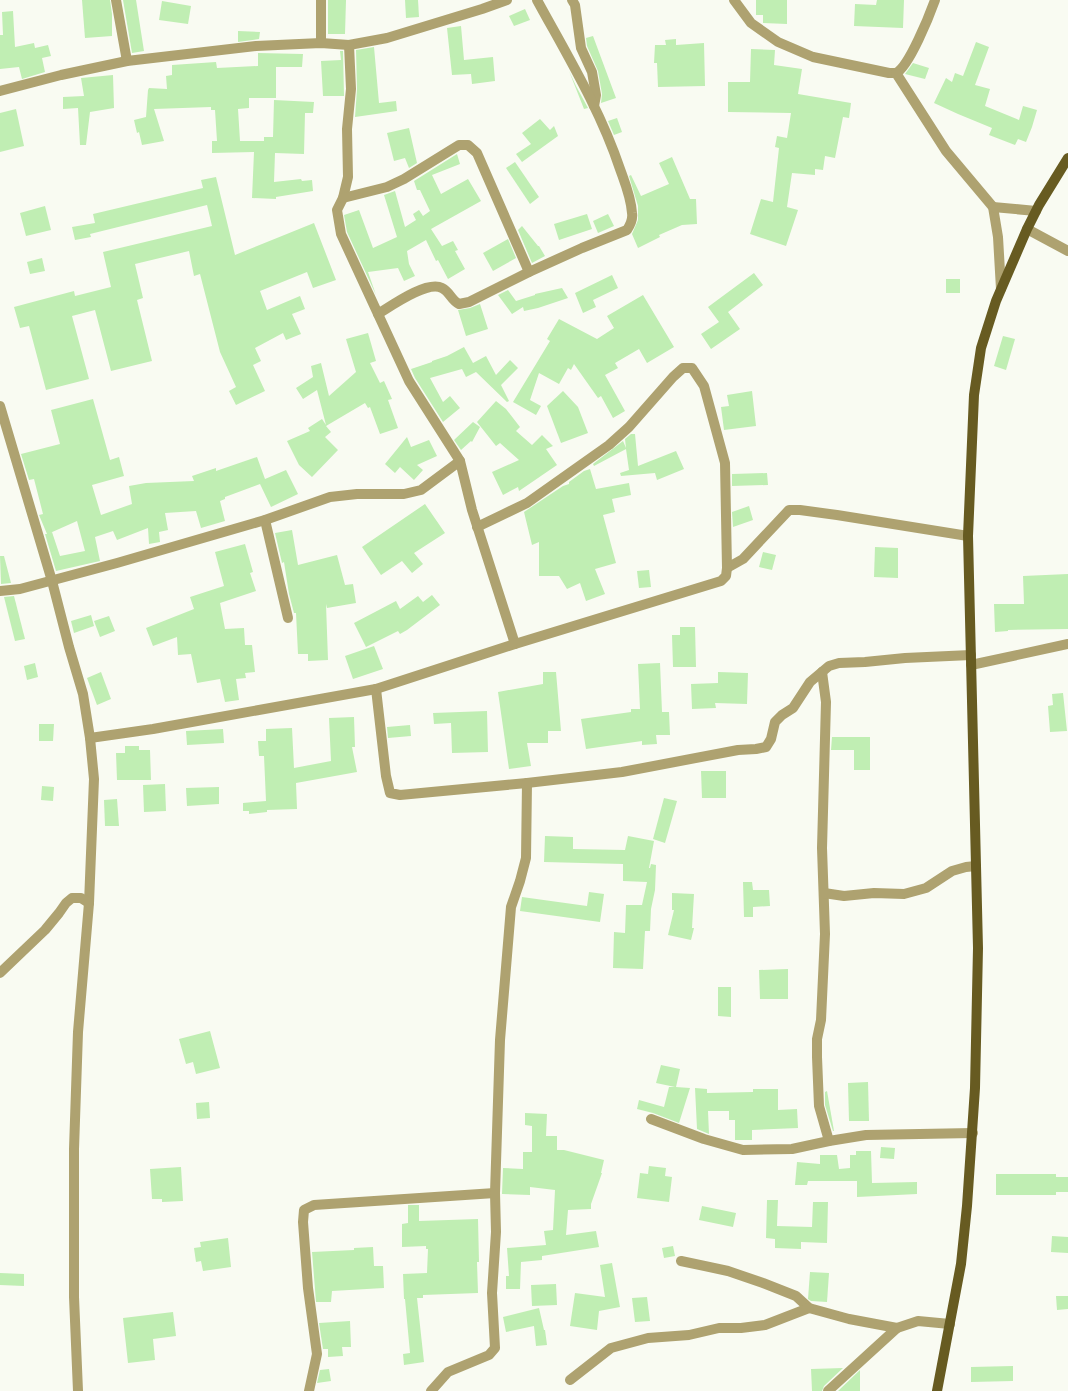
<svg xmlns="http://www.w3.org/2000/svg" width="1068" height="1391" viewBox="0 0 1068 1391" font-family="'Public Sans',sans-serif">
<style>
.building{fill:#c0eeb3;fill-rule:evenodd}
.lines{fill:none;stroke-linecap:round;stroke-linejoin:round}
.minor{stroke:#aea270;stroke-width:10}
.major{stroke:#675b21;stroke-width:10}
</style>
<rect width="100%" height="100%" fill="#f9fbf2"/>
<g class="building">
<polygon points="82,0 110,0 112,14 112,36 85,38"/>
<polygon points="123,0 136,0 144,51 132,53"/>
<polygon points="328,0 346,0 345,34 328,34"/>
<polygon points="405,0 418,0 419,17 406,18"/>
<polygon points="756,0 787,0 787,24 763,23 763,15 756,15"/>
<polygon points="877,0 904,0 903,28 854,26 855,4 876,5"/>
<polygon points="162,1 191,6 188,24 159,20"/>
<polygon points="525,9 530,20 514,26 509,16"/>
<polygon points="13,11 15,47 34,43 35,48 48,45 51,56 42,58 45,72 22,79 19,67 0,69 0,35 3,35 2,12"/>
<polygon points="461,26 464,60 493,57 495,81 472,84 471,74 452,75 447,28"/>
<polygon points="238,31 260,32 259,39 238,42"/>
<polygon points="593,36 616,98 601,103 602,94 598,71 587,46 586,38"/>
<polygon points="676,39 676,45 704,43 705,86 658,87 657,63 654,63 655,45 666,45 665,40"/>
<polygon points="976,42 989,47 975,85 990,89 985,106 1019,120 1023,106 1037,110 1032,127 1026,142 1018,139 1015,145 989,135 992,128 958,114 934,103 946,78 952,82 955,73 963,76"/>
<polygon points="374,47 379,103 396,101 397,111 355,117 357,89 356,50"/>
<polygon points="751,49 775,50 774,65 802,69 798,94 851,103 849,118 843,117 835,158 825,156 823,170 815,169 815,175 792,173 787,207 798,210 786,246 750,234 761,199 773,202 779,148 775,147 777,136 787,138 791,113 728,112 728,82 750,82"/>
<polygon points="340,51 343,51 344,96 323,96 321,61 341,60"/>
<polygon points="258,53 303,54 302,67 276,67 276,98 249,98 249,108 238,109 240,141 264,141 264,137 273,137 274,100 314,102 313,113 305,113 304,154 275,153 274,182 301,179 302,181 312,180 313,191 276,197 276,199 252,198 254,152 212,153 212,141 217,141 215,110 211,110 211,107 154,109 164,141 142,145 139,132 137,133 134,120 146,117 148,90 149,88 167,89 166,76 172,75 172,65 216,62 217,68 258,66"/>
<polygon points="913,63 929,68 925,79 905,74"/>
<polygon points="569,71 576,86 588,108 584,109"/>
<polygon points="113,75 114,108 90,112 86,145 80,145 78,108 63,109 63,97 84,96 81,78"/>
<polygon points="16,109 24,146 0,152 0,113"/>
<polygon points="617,118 622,132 614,135 608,121"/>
<polygon points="540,119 550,130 554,126 558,136 522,162 516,154 531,144 522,133"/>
<polygon points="409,128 417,163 409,168 405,158 394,161 387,133"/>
<polygon points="457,154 460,164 432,175 441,194 468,179 481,201 431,229 442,246 453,241 458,250 455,251 465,269 448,279 438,260 436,261 426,240 407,251 409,264 415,276 404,281 398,268 368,272 376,295 347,232 344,215 359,210 373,248 397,237 384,195 395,191 405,227 416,220 413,214 419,210 423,216 430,211 420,190 417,190 414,181"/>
<polygon points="672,157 690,199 696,199 697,224 682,225 659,235 660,237 638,248 632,234 638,220 638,206 629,176 631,175 641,196 669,184 659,163"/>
<polygon points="515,162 539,197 530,204 506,168"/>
<polygon points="216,177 235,255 314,223 336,280 313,288 307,272 260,291 267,310 300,296 305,309 292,314 301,334 286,340 283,333 255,348 261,361 253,365 265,391 236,405 229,391 236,387 220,352 200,274 194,276 189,251 135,264 143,298 137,300 152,361 111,371 95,310 72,316 89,379 46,390 29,326 20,328 14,307 74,291 75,296 111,287 103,252 212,226 207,205 90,234 91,237 75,240 72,227 95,223 93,214 203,188 201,180"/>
<polygon points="45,206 51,230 26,236 20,213"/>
<polygon points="587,214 592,229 559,240 554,224"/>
<polygon points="608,214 614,226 598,233 593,221"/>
<polygon points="522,226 538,246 539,246 545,256 532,263 518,230"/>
<polygon points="508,239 516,258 493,271 483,253"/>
<polygon points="42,258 45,271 30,274 27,262"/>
<polygon points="754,273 763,285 728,312 740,329 711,349 701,334 719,322 708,307"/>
<polygon points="612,275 618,288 593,300 596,307 583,313 575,293"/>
<rect x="946" y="279" width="14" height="14"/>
<polygon points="562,288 568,298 538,308 524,311 523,307 512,314 498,295 508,290 516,301 535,295 535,294"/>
<polygon points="643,295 674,347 647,363 639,349 615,363 618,368 605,375 625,411 613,418 601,396 598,398 574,364 571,370 568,368 559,384 539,373 530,400 541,406 536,415 513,402 550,341 547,339 559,319 597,339 614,328 607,316"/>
<polygon points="480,304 488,329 466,336 458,310 470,308"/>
<polygon points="368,333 376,361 370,363 380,383 384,381 392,399 388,400 398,428 380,434 370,407 368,408 365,403 326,426 331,432 325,437 338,450 312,477 299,465 287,441 310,431 308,428 322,419 326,425 317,390 303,399 296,388 313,377 311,366 321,363 329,396 356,372 346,339"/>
<polygon points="1003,336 1015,339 1006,370 994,366"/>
<polygon points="464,347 473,363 486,356 496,375 510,360 518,368 501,385 509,401 507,402 476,372 466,377 462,369 430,378 443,402 450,396 460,408 443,422 415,378 411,369 432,362 432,361 447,356"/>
<polygon points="563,391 578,407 588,433 561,443 547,406"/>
<polygon points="752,391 756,426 724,430 721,407 729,406 727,395"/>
<path d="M93 399 110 460 119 457 124 476 92 485 101 515 132 504 129 486 146 483 194 481 192 476 216 468V471L257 457 265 479 286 470 298 494 271 507 260 484 225 497V499L220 501 225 521 201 528 196 511 165 513 168 530 159 532 160 542 149 544 148 528 117 540 113 531 95 537 100 561 56 571 45 534H47L39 515 43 514 34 479 29 480 21 454 60 444 51 410ZM77 521 85 551 60 556 52 532 50 533Z"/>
<polygon points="496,401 506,409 520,427 516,431 532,445 542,435 553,446 546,449 557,465 519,491 518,487 503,495 492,472 519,460 500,443 496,446 477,422"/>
<polygon points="473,422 480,427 472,442 471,441 461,450 454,440"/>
<polygon points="631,434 635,434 638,466 676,451 684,469 657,480 655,473 621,476 620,473 629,470 626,449 594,466 593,464 623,441 626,448 625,439"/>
<polygon points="407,437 411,447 429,440 437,456 417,465 423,470 414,480 400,467 395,473 385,464"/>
<polygon points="590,469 596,489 629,483 631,495 612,499 615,512 603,515 616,563 595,569 605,594 586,601 580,583 567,589 559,576 539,576 539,542 532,545 524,512 563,486 569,484 569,482 584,471"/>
<polygon points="767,473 768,485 732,486 732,474"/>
<polygon points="425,504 445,533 414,553 423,564 412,573 402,561 381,575 362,547"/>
<polygon points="749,506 753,520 733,527 732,512"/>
<polygon points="292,530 298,565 337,555 345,585 353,584 356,603 327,608 326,604 328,660 308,661 308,654 298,654 296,613 294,613 289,594 284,562 282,563 275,533"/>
<polygon points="245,544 253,572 250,573 256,591 220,603 225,629 244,628 245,645 252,645 255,672 245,673 246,678 236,679 239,700 225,702 220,679 197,683 191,654 178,655 177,637 153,646 146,628 194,609 190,597 224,586 215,552"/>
<polygon points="875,547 898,548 898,578 874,577"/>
<polygon points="763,552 776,555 772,570 759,567"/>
<polygon points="0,556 4,556 11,583 1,584"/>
<polygon points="649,570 651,587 639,588 637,571"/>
<polygon points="1068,574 1068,629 1008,630 1008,631 995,632 994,604 1024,604 1023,576"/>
<polygon points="432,595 440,605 407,630 400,634 398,631 366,647 354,623 396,601 400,609 418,596 423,602"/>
<polygon points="14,596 25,639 15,641 4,597"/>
<polygon points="91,615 94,626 74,633 71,621"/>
<polygon points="109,616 115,631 100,637 94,621"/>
<polygon points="680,627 695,627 696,667 673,667 672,635 680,635"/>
<polygon points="374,646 383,669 353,679 345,656"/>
<polygon points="35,663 38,677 27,680 24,666"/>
<polygon points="660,663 662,712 669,712 670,735 656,735 657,744 642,745 642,741 586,749 581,719 631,712 631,709 640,709 638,664"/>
<polygon points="101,672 111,699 97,705 87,678"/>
<polygon points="543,672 556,672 561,731 548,731 548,743 527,743 531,766 509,769 498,692 543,684"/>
<polygon points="718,672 748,673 747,704 715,703 716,708 692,709 691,684 718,683"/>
<polygon points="1063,693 1067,731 1050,732 1048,706 1053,705 1052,694"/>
<polygon points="487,711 488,752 452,753 451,723 434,724 433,713"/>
<polygon points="354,717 355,747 352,747 357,772 296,783 297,809 267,810 267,812 249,814 249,811 243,811 243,803 266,801 264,756 259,756 258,741 266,741 266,729 292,728 294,768 331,761 329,718"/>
<polygon points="39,724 54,724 53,741 39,741"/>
<polygon points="410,725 411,736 388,738 387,727"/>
<polygon points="223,729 224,743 187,745 186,731"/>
<polygon points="832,737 870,737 870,770 854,770 854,750 831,750"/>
<polygon points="125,746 139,746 139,750 150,750 151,780 117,780 116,753 125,753"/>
<polygon points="701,771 726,771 726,798 702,798"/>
<polygon points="165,784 166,811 144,812 143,785"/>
<polygon points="42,786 54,787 53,801 41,800"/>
<polygon points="219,787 219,804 187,806 186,788"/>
<polygon points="664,798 677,801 665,843 653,839"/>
<polygon points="117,799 119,826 105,826 104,800"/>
<polygon points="545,836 573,837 573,849 625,850 628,836 654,841 649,868 650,868 651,864 656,865 655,890 651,909 650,931 645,931 643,969 613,968 614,932 625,933 626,905 642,905 647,882 623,881 623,864 544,862"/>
<polygon points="743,882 752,882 753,890 769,890 770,906 753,907 753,917 744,917"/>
<polygon points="589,892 604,894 600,922 520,911 522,897 587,906"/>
<polygon points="672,893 694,894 692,928 694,928 691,940 668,935 674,910 672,910"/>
<polygon points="788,969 788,999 760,999 759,970"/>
<polygon points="718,987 731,987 731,1017 718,1016"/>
<polygon points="210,1031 220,1068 196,1074 193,1062 186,1064 179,1039"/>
<polygon points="661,1065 680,1069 676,1087 690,1088 679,1123 653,1113 637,1109 639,1100 664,1107 669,1087 675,1087 656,1083"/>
<polygon points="868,1082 869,1121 849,1121 848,1083"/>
<polygon points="695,1088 707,1089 707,1093 753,1092 753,1089 778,1089 778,1110 797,1109 798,1128 752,1130 752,1140 735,1140 735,1120 729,1120 729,1111 708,1111 709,1134 697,1129"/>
<polygon points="827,1091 834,1131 833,1131 825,1105 825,1092"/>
<polygon points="209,1102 210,1118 197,1119 196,1103"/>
<polygon points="525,1113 547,1114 546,1136 557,1136 557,1150 564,1150 604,1160 601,1173 602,1173 591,1204 591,1209 568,1210 566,1235 596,1231 599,1247 542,1256 542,1260 521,1262 520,1289 506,1289 506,1276 509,1276 507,1248 546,1245 544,1231 553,1230 555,1190 530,1187 530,1195 502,1194 503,1168 523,1169 523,1152 532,1152 532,1126 525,1125"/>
<polygon points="881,1147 895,1148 894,1159 880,1158"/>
<polygon points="856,1151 871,1151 872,1183 917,1182 917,1194 857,1197 857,1181 808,1181 807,1185 795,1185 797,1162 820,1164 820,1155 837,1155 839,1169 850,1168 850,1155 856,1155"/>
<polygon points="649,1166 666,1168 665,1176 672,1177 669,1202 637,1198 640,1173 648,1174"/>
<polygon points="181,1167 183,1201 162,1202 162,1199 152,1199 150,1169"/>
<polygon points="996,1174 1056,1174 1056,1177 1068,1177 1068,1192 1056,1192 1056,1195 996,1195"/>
<polygon points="767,1200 778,1200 777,1226 812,1227 813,1202 828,1202 827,1243 801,1242 801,1249 775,1248 775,1239 766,1238"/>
<polygon points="408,1205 419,1205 419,1221 478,1219 479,1262 477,1262 478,1293 423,1295 423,1298 417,1298 424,1362 404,1365 403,1354 410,1353 405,1299 404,1299 403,1274 427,1273 428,1249 426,1249 426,1246 402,1247 402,1224 408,1223"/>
<polygon points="702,1206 736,1213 733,1227 699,1220"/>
<polygon points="1052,1236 1068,1237 1068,1253 1051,1252"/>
<polygon points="228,1238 231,1267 203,1271 201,1261 196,1262 194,1248 201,1247 200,1242"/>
<polygon points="673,1246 675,1256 664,1258 662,1248"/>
<polygon points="373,1247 374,1266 383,1266 384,1288 332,1291 331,1302 316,1302 312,1252 354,1250 354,1248"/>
<polygon points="612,1263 620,1307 599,1311 597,1330 570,1326 575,1293 605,1297 600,1265"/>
<polygon points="810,1272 829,1273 827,1302 811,1301 808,1299"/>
<polygon points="0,1273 24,1274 24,1286 0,1285"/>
<polygon points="556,1284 557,1305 532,1306 531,1285"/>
<polygon points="1056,1296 1068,1296 1068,1309 1057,1310"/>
<polygon points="647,1297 650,1321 635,1322 632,1298"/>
<polygon points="539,1308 544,1330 545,1330 547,1345 536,1346 534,1326 506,1332 503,1317"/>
<polygon points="173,1312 176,1336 153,1339 155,1360 128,1363 123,1318"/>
<polygon points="350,1321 351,1347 342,1347 343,1356 328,1357 328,1349 323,1349 319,1323"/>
<polygon points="1013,1366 1013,1381 971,1382 971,1367"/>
<polygon points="843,1368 824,1386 822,1391 812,1391 811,1369"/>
<polygon points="329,1369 331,1381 317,1383 320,1370"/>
<polygon points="860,1370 860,1391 838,1391"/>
</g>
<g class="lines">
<g class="minor">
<polyline points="116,0 127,61"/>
<polyline points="321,0 321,43"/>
<polyline points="572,0 575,5 581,48 592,72 596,95 594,106"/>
<path d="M734 0 751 23 778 42 813 57 889 73C891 73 894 73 896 73 909 67 930 14 935 0"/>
<polyline points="349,45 351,89 347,129 348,177 343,198 337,210 341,234 409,381 460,461 472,510 515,644"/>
<polyline points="896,73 946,151 993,207 998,237 1001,289"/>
<polyline points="0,91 61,75 127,61 256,46 321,43 349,45 387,38 482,9 507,0"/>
<polyline points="343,198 387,187 404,179 459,145 468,145 477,153 529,272"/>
<polyline points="993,207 1036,211"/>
<polyline points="1027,229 1068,251"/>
<path d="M378 314C391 306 427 280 442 288 450 292 451 300 459 304L469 302 529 272 582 248 627 230C631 224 633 219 632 213 631 197 625 183 620 169 600 109 567 55 537 0"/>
<polyline points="0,406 52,581 69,647 83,694 90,738 94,779 89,903 78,1032 74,1149 74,1297 78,1391"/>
<polyline points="265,520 288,618"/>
<polyline points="727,568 743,559 789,510 800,510 837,515 968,536"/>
<polyline points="0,591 20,589 117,563 265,520 330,497 357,494 404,494 421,490 460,461"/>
<polyline points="971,665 1068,644"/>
<polyline points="822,672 826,702 822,848 825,934 821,1020 817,1039 817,1057 819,1106 829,1141"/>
<polyline points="376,689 386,776 390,793 400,795 527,783 622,772 738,750 756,749 766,747 771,739 775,722 782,715 793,708 810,682 829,666 839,663 865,662 905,658 971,655"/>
<polyline points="90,738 153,729 376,689 515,644 721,581 726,576 727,568 725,463 704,386 692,368 683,368 673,377 629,427 609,445 527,503 477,527"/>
<polyline points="824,893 844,896 874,893 904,894 926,888 952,871 966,867 976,866"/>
<polyline points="0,973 45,930 59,913 66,903 72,898 81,898 89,903"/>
<polyline points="651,1119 704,1139 743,1150 792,1149 829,1141 866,1135 973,1133"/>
<polyline points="681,1261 728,1271 763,1283 796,1296 809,1308 849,1319 897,1328"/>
<polyline points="570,1380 611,1348 648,1338 689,1335 719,1328 741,1328 765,1325 809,1308"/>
<polyline points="309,1391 317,1354 308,1288 303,1222 304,1210 314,1205 495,1193"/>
<polyline points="431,1391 448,1372 489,1355 495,1348 492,1293 496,1232 495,1193 500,1040 511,907 520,881 526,858 527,783"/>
<polyline points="828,1391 897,1328 918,1321 950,1324"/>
</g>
<polyline class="major" points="937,1391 961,1264 967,1206 975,1088 978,948 968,536 974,395 981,348 996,301 1027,229 1039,205 1068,158"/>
</g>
</svg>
